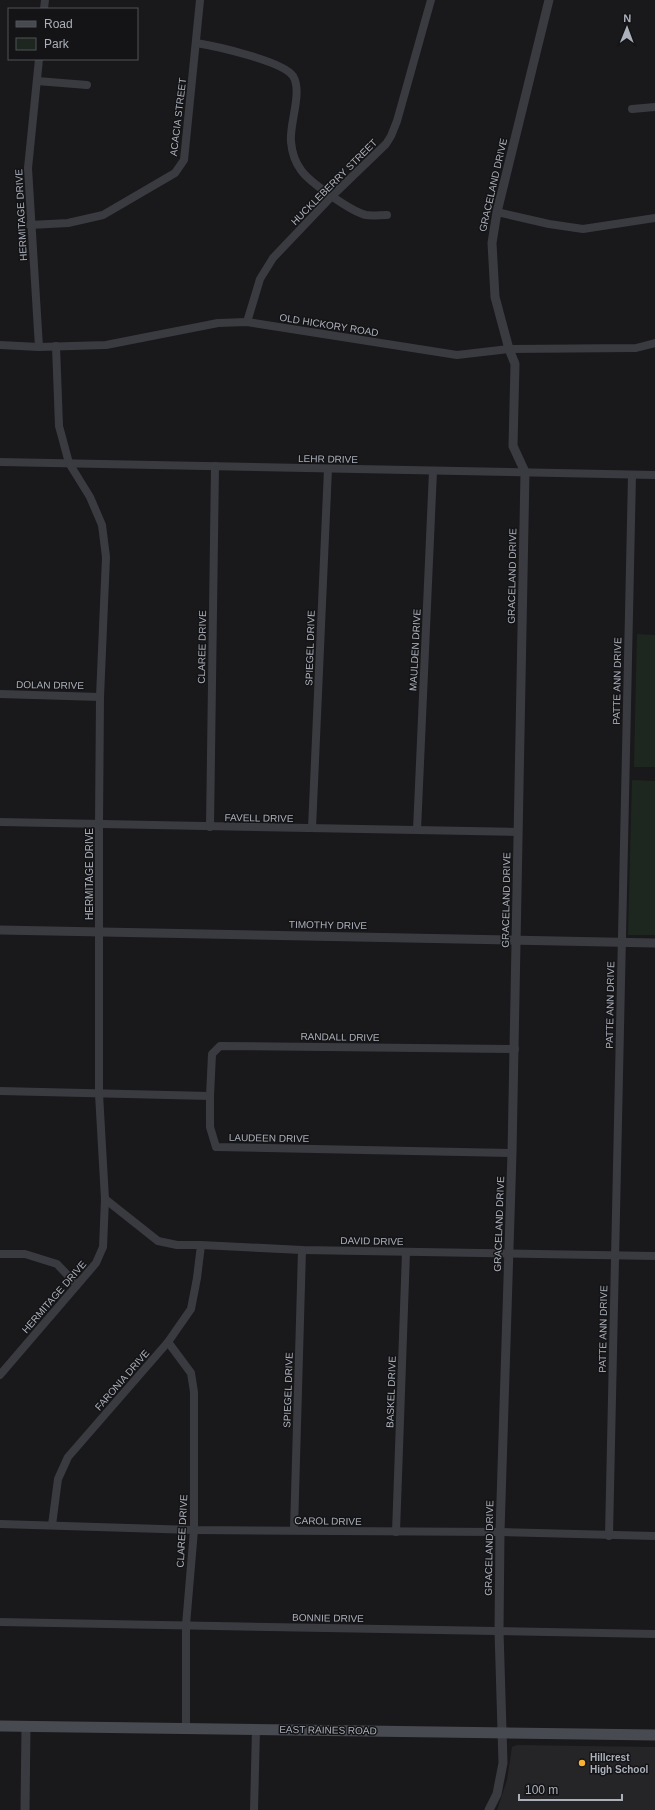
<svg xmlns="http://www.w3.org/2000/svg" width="655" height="1810" viewBox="0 0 655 1810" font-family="Helvetica,sans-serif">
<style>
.built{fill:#252528}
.green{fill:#1e271f}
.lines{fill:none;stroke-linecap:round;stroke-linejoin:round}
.minor{stroke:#3a3b40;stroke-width:8}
.tertiary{stroke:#3a3b40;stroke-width:9}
.secondary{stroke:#484a51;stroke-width:11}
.poi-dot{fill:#fab232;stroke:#141416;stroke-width:1.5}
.labels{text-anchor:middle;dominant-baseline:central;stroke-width:3;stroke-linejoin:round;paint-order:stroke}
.street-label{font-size:10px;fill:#abb0bb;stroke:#141416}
.poi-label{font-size:10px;font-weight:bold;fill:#abb0bb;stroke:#141416;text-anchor:start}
</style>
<rect width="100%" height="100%" fill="#19191b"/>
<polygon class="built" points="517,1745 655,1747 655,1810 497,1810 507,1780 512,1747"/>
<g class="green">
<polygon points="637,634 655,635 655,767 634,767"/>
<polygon points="632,780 655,781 655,935 628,935"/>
</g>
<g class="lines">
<g class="minor">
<polyline points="44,9 45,0"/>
<path d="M196 43C215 46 283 61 293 76 303 92 289 124 291 142 292 153 295 162 301 170 309 182 352 212 366 215 372 216 380 215 387 215"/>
<polyline points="37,81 87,85"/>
<polyline points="632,109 655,107"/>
<polyline points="497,212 549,224 583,229 655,218"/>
<polyline points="30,225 68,223 103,215 175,173 184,160 200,0"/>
<polyline points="247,322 260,279 273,258 332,196 386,144 391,136 397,121 431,0"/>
<polyline points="0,345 39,347 106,345 218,323 247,322 457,355 509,349 636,348 655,343"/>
<polyline points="39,347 28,168 39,59"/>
<polyline points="0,462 655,475"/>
<polyline points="0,694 100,697"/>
<polyline points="0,822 518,832"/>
<polyline points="210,827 215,466"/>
<polyline points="312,828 328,469"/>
<polyline points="417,830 433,471"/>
<polyline points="0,1091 210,1096"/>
<polyline points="512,1153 216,1147 210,1127 210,1096 212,1054 220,1046 515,1049"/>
<polyline points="105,1199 158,1241 177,1245 201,1245 302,1250 655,1256"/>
<polyline points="0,1254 25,1254 57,1264 77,1285"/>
<polyline points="168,1342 191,1373 194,1392 194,1530 186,1625 186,1728"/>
<polyline points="0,1375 96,1263 103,1247 105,1199 99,1094 99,824 100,697 106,557 102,525 90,497 69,463 59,426 56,346"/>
<polyline points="0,1524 194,1530 500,1532 655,1536"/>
<polyline points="52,1525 58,1479 68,1457 168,1342 191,1309 197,1278 201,1245"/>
<polyline points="294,1530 302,1250"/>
<polyline points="396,1532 406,1252"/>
<polyline points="609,1536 632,475"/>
<polyline points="0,1622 655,1634"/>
<polyline points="254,1810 256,1729"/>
</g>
<g class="tertiary">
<polyline points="0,930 655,943"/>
<polyline points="25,1810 26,1726"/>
<polyline points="489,1810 497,1794 503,1763 499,1631 500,1532 512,1153 525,472 513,446 515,364 509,349 495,297 492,243 497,212 549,0"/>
</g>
<polyline class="secondary" points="0,1726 655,1735"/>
</g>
<circle class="poi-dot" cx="582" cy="1763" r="4"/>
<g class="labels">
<g class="street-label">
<text transform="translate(178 117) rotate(-83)">ACACIA STREET</text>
<text transform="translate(334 182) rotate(-45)">HUCKLEBERRY STREET</text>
<text transform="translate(493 185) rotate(-77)">GRACELAND DRIVE</text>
<text transform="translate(21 215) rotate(-93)">HERMITAGE DRIVE</text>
<text transform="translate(329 325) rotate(9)">OLD HICKORY ROAD</text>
<text transform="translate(328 459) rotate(1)">LEHR DRIVE</text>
<text transform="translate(512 576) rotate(-89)">GRACELAND DRIVE</text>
<text transform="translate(202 647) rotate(-89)">CLAREE DRIVE</text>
<text transform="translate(310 648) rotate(-88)">SPIEGEL DRIVE</text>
<text transform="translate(415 650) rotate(-87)">MAULDEN DRIVE</text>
<text transform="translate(617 681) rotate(-89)">PATTE ANN DRIVE</text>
<text transform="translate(50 685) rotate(1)">DOLAN DRIVE</text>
<text transform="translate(259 818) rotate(1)">FAVELL DRIVE</text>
<text transform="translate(89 874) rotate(-90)">HERMITAGE DRIVE</text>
<text transform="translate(506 900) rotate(-89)">GRACELAND DRIVE</text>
<text transform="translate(328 925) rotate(1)">TIMOTHY DRIVE</text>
<text transform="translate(610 1005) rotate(-89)">PATTE ANN DRIVE</text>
<text transform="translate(340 1037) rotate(1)">RANDALL DRIVE</text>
<text transform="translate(269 1138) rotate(1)">LAUDEEN DRIVE</text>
<text transform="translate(499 1224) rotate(-88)">GRACELAND DRIVE</text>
<text transform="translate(372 1241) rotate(1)">DAVID DRIVE</text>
<text transform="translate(54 1297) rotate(-49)">HERMITAGE DRIVE</text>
<text transform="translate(603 1329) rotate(-89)">PATTE ANN DRIVE</text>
<text transform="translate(122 1380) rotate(-49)">FARONIA DRIVE</text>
<text transform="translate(288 1390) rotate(-88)">SPIEGEL DRIVE</text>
<text transform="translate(391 1392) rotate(-88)">BASKEL DRIVE</text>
<text transform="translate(328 1521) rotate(1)">CAROL DRIVE</text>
<text transform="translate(182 1531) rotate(-87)">CLAREE DRIVE</text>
<text transform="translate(489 1548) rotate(-89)">GRACELAND DRIVE</text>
<text transform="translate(328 1618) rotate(1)">BONNIE DRIVE</text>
<text transform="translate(328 1730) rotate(1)">EAST RAINES ROAD</text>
</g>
<g class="poi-label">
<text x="590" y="1757">Hillcrest<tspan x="590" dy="12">High School</tspan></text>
</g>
</g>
<rect x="8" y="8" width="130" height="52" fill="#141416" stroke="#505258"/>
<rect x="16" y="21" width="20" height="6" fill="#484a51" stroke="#505258"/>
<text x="44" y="28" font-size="12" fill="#abb0bb">Road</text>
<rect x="16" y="38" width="20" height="12" fill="#1e271f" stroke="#505258"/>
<text x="44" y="48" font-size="12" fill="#abb0bb">Park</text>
<g transform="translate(627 28) rotate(1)" stroke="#141416" stroke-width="3" paint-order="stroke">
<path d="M0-3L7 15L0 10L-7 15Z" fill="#abb0bb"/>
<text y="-6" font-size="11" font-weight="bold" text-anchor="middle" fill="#abb0bb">N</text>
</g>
<path d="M519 1794v6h103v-6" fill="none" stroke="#abb0bb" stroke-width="2"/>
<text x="525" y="1794" font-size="12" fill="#abb0bb" stroke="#141416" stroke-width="3" paint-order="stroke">100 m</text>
</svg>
